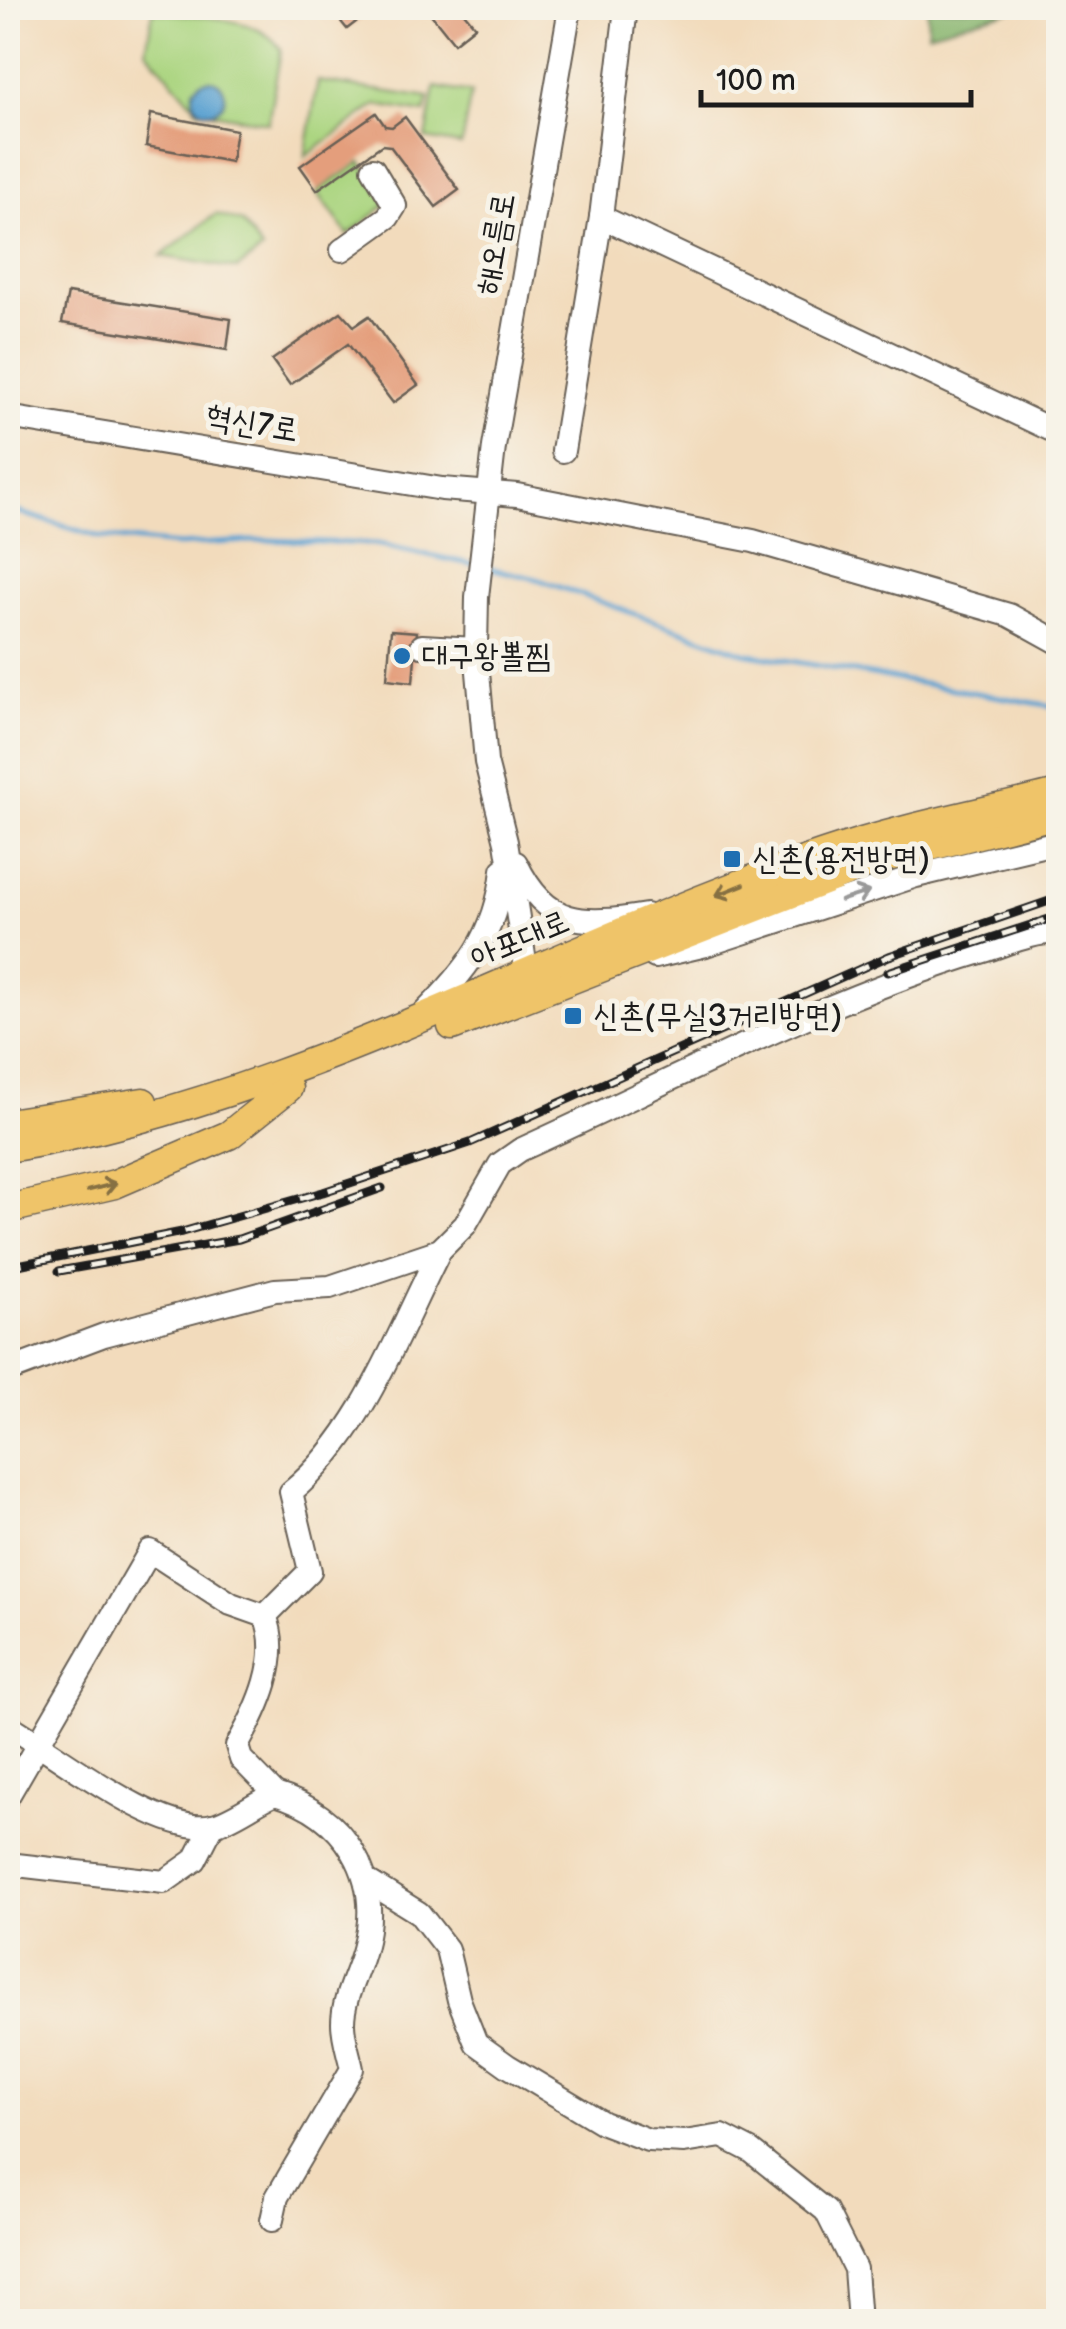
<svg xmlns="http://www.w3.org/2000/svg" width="1066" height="2329" viewBox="0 0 1066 2329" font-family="'Balsamiq Sans','Poor Story',sans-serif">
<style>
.green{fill:#acd581;stroke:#64784e;stroke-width:2.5}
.forest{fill:#89b66f;stroke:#526946;stroke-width:2.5}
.water{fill:#5ba2d1;stroke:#3c5f76;stroke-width:2.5}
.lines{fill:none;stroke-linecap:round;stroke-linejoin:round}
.stream{stroke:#5ba2d1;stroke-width:5}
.building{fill:#e49e7b}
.minor-casing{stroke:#675f54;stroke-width:26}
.major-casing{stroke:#675f54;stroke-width:31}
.minor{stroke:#fff;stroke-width:22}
.major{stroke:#efc469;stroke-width:28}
.rail-casing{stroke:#1c1c1c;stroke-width:9}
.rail{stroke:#f7f3e8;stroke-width:5;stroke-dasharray:15;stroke-linecap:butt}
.oneway{stroke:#867042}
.oneway2{stroke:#999}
.poi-dot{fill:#1f6fb2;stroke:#f7f3e8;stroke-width:4}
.labels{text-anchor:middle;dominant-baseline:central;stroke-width:10;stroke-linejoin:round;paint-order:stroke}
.street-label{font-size:32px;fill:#1c1c1c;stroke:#f7f3e8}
.poi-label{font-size:32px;fill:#1c1c1c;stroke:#f7f3e8;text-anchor:start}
</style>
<rect width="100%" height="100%" fill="#f7f3e8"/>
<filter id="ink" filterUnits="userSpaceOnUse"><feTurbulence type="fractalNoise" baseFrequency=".01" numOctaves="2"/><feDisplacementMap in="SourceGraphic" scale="20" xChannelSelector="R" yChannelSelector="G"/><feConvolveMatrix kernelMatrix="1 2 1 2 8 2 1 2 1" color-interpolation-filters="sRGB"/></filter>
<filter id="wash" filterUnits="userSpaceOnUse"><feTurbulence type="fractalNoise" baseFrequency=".0048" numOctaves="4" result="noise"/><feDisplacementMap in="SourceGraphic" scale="40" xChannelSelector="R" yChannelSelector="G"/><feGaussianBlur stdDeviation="2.25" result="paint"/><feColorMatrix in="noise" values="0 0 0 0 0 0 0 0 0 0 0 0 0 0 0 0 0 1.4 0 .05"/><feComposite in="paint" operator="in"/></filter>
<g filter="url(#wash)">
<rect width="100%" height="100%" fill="#f2dbbc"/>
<g class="green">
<path d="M153 11C190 17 261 14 281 50L268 123 198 110 146 50Z"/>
<polygon points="318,81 429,98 425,113 376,105 305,157"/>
<polygon points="435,87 471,93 461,145 426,139"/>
<polygon points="361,162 387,204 348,235 317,192"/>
<polygon points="216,214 242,222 262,250 237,269 161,256"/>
</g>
<polygon class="forest" points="927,8 1019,8 928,33"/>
<circle class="water" cx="209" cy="96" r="16"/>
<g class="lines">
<g class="stream">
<polyline points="8,509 100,537 177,545 269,540 378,544 475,565"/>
<polyline points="485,567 537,579 744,653 1058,707"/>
</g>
</g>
<g id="blocks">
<g class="building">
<polygon points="330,8 374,8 347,29"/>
<polygon points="426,8 460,8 475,26 454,43"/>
<polygon points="376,113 385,126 392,127 405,117 459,190 436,207 390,146 382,145 317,190 300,166"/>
<polygon points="151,114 236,130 231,162 146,146"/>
<polygon points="68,293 231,319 227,350 62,323"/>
<polygon points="341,312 354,326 369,316 418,385 393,403 348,344 290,385 272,360"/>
<polygon points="391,630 417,632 413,682 387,679"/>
</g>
</g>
</g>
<g filter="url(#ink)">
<use href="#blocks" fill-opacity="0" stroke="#675f54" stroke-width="2.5"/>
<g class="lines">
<g class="minor-casing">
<g id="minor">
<polyline points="8,14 8,8"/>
<polyline points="601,217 1058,433"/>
<polyline points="342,250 388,217 395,206 373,169"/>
<polyline points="8,417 442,489 517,495 753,541 1009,615 1058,642"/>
<polyline points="563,451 601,217 626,8"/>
<polyline points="422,646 476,649"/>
<path d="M516 863C547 927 582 925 646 915"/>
<polyline points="655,957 706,945 916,876 1058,842"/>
<polyline points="529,987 506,842 486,762 476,649 477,597 494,447 570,8"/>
<path d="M421 1016C467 970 496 936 503 870"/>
<path d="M8 1371 104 1335 275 1290 330 1287 440 1250 465 1225 500 1164 520 1150C672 1081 824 999 984 951 1007 944 1035 931 1058 933"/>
<path d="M265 1616C283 1657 258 1709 237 1746L241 1759 275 1794"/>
<path d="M8 1725C54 1751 161 1838 213 1825 233 1820 255 1802 275 1794 344 1814 384 1876 364 1949 358 1973 343 1997 343 2023 343 2038 349 2054 352 2069L277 2197 272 2220"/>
<path d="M8 1796 150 1551 231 1604 265 1616 310 1571 291 1492C363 1433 398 1332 440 1250"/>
<polyline points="8,1864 164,1882 195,1860 213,1825"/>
<polyline points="366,1880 419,1913 447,1949 459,2000 476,2043 508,2066 603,2123 648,2140 684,2142 722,2136 751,2151 826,2211 855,2269 859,2322"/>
</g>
</g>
<g class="major-casing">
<g id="major">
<polyline points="452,1026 880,859 1058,814"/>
<polyline points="8,1123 143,1102"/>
<path d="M8 1148C298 1100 549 947 824 854 900 828 980 813 1058 794"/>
<polyline points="8,1209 115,1184 229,1135 288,1088"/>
</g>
</g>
<use href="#minor" class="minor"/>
<use href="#major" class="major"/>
<g class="rail-casing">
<g id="rail">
<polyline points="888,972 1058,916"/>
<polyline points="8,1267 182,1232 323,1192 470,1143 889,956 1058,898"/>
<polyline points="59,1271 239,1239 382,1188"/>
</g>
</g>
<use href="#rail" class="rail"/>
</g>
<defs><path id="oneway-shaft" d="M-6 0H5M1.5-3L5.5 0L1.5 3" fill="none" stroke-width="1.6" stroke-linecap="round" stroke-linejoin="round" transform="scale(2.5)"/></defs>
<g class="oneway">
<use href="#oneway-shaft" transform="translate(730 890) rotate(158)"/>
<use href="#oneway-shaft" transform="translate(102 1187) rotate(-14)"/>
</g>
<use class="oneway2" href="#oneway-shaft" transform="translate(855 896) rotate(-18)"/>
</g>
<g class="poi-dot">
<circle cx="402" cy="656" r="10"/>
<rect x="722" y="849" width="20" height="20" rx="5"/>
<rect x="563" y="1006" width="20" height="20" rx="5"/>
</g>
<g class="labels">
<g class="street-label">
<text transform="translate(496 244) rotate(-80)">해오름로</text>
<text transform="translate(252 424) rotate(9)">혁신7로</text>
<text transform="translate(520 940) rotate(-23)">아포대로</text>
</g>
<g class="poi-label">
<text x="422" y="656">대구왕뽈찜</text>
<text x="752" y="859">신촌(용전방면)</text>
<text x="593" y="1016">신촌(무실3거리방면)</text>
</g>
</g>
<rect width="1066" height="2329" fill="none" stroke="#f7f3e8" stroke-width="40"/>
<path d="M701 90v15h270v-15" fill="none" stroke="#1c1c1c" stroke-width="5"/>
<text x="716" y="90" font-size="30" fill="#1c1c1c" stroke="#f7f3e8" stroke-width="8" paint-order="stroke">100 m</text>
</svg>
